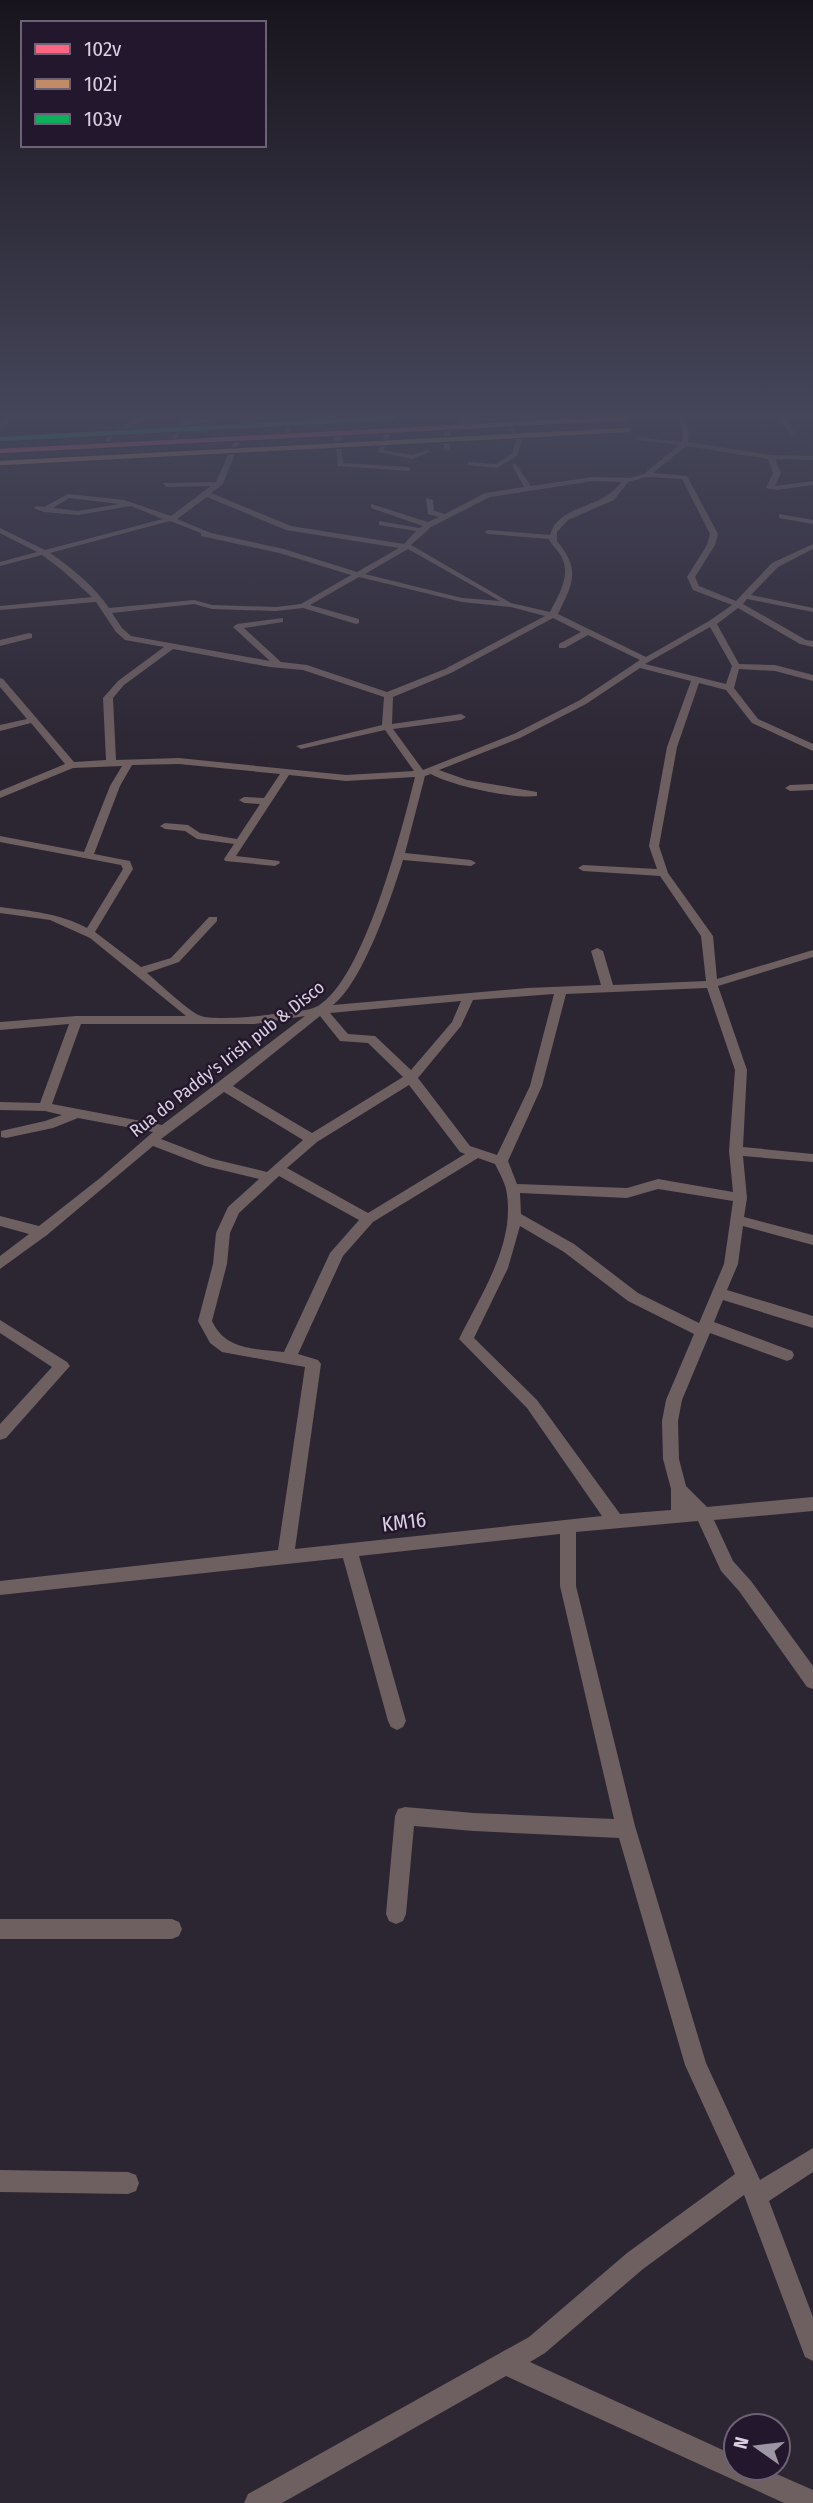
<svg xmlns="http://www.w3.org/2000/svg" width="813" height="2503" viewBox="0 0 813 2503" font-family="'Fira Sans Condensed',sans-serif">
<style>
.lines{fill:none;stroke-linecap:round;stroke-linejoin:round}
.minor{fill:#6e5f60;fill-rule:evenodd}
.major{fill:#705f63;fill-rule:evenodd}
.bus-1-casing{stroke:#23172d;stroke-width:7}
.bus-2-casing{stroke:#23172d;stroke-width:7}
.bus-3-casing{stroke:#23172d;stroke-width:7}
.bus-1{stroke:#fa6682;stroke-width:4.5}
.bus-2{stroke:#c18c65;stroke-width:4.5}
.bus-3{stroke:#0daf5c;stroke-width:4.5}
.labels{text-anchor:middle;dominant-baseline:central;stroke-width:5;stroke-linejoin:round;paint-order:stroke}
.far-street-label{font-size:18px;fill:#d9d1e0;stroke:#23172d}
.street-label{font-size:21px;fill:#d9d1e0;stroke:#23172d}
</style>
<rect width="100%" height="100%" fill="#2c2532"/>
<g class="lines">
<g class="minor">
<polygon points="7,418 14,418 0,429 0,424"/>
<polygon points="140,418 148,418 114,435 108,446 104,446 109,433"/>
<polygon points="287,418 293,418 290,436 287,438 284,436"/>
<polygon points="459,418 465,418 467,428 463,428"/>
<path d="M678 418H684L689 432 688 442 771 455 813 456V460L775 459 781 473 775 486 813 481V485L776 490 766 488 773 473 768 459 686 446 653 473 687 476 718 534 715 545 695 577 699 586 736 601 772 563 813 544V549L778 567 751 595 813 608V612L747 599 743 604 806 640 813 641V647L800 644 738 608 717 624 739 664 775 665 813 675V681L775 671 739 669 734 688 758 719 813 744V751L752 723 726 690 699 683 677 747 659 846 668 873 713 936 717 979 813 950V957L718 986 747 1070 743 1147 813 1154V1162L743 1156 747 1198 744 1217 813 1235V1245L743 1226 738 1264 727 1290 813 1316V1328L723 1300 714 1322 792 1351 794 1355 792 1359 787 1361 710 1333 682 1400 678 1421 679 1459 686 1486 707 1507 813 1497V1511L714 1520 733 1561 751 1581 813 1666V1689L807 1687 739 1591 721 1571 698 1521 576 1532V1586L635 1826 706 2063 760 2180 813 2148V2172L769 2201 813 2317V2361L805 2357 744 2195 643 2269 545 2353 530 2362 736 2456V2468H763L813 2490V2503H784L506 2376 282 2503H244L248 2494 529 2337 627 2253 735 2174 685 2065 619 1838 474 1831 414 1826 406 1914 403 1921 396 1924 389 1921 386 1914 395 1816 398 1809 405 1807 474 1813 614 1819 560 1586V1534L359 1556 406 1721 403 1727 397 1730 391 1727 388 1721 343 1558 0 1595V1581L278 1550 305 1367 222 1352 210 1343 198 1321 213 1264 216 1233 228 1207 259 1179 205 1166 153 1146 47 1235 0 1269V1256L29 1234 0 1226V1216L39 1226 100 1178 153 1132 78 1118 53 1128 6 1138 1 1137V1131L45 1121 62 1115 45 1111 0 1110V1102L40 1103 69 1024 0 1030V1022L76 1016H186L90 938 50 920 0 913V907C30 911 59 913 87 928L123 869 121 865 0 842V836L84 852 110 786 122 766 73 768 0 798V791L65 764 31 723 0 731V725L27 719 0 687V678L3 679 74 762 106 760 103 698 118 681 164 647 125 640 116 632 96 602 0 610V606L92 597 62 570 42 555 0 566V562L37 552 0 533V528L45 550 163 519 131 506 78 515 44 512 33 508 37 506 44 507 68 494 124 500 171 516 211 486 166 487 163 483 216 482 235 439 238 437 241 439 223 484 211 493 291 526 404 544 416 531 379 525V521L419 528 423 526 371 508V504L428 522 439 517 428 514 426 498 433 500 434 511 445 514 485 493 524 487 512 465 515 463 531 486 593 477 630 478 644 474 679 445 638 440 636 437 682 442 683 432ZM647 477 682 479 710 534 707 545 687 577 693 590 732 605 709 621 646 657 558 614C573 583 581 570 557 541V532L568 520 614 500 628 482ZM593 481 621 482C603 510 559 503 550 535L488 530 484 532 488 534 549 539C552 546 559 551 562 558 571 576 558 596 550 612L511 603 411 545 431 527 490 497ZM207 497 286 530 399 548 357 572 284 549 211 533 177 519ZM69 498 120 504 78 511 53 508ZM170 521 201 533V536L279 553 351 575 301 604 276 607 212 605 194 600 109 608C95 587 72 568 50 553ZM408 549 500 601 462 598 365 574ZM359 577 462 602 511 607 545 616 445 669 387 692 307 665 281 662 244 628 283 622V618L237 624 233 627 270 661 131 636 122 628 112 613 194 604 212 609 276 611 303 608 356 624 359 623V619L310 605ZM553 618 581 632 559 644V648H565L588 635 640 660 580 700 514 734 423 770 393 729 461 720 466 717 461 714 392 724 393 697 451 673ZM710 627 732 666 726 684 645 664ZM173 649 270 667 303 670 384 697 382 725 296 746 301 749 385 730 414 771 346 775 179 758 116 760 113 698 124 685ZM640 668 691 681 667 747 649 846 657 869 583 865 578 868 583 871 660 876 701 936 706 981 613 985 603 951 597 948 591 951 601 985 527 988 333 1005C363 982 392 896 403 860L471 866 476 863 471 860 405 853 425 776 431 774C452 786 513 799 537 796V792L467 780 439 770 520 738 586 704ZM179 764 280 774 264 798 244 797 239 800 244 803 260 804 237 839 200 833 188 825 165 823 160 826 165 829 185 831 197 839 234 844 224 859 225 861 275 866 280 863 279 861 236 856 289 775 346 781 415 777C402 829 364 979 318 1006 307 1012 279 1013 266 1015 254 1017 212 1020 201 1016 189 1012 159 983 147 973L179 962 217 921V917H209L171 958 141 967 95 932 133 869 130 861 94 854 120 786 132 765ZM707 988 735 1070 729 1151 733 1192 658 1179 627 1188 517 1184 508 1161 542 1086 566 994ZM554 994 530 1086 497 1155 470 1146 418 1078 461 1026 473 1000ZM461 1001 452 1022 411 1070 375 1036 348 1034 330 1013ZM305 1016 162 1125 52 1104 81 1024H255ZM320 1016 340 1041 368 1043 403 1077 312 1133 233 1086ZM409 1085 460 1152 465 1154 368 1213 287 1168 317 1142ZM224 1092 303 1140 267 1172 213 1159 161 1139ZM478 1158 495 1164C499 1172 504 1181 506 1189 517 1242 481 1294 459 1339L527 1408 602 1516 295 1549 321 1364 318 1360 298 1354 343 1256 373 1222ZM279 1176 359 1220 330 1253 284 1352C255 1348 226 1351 212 1321L227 1264 230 1233 239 1213ZM658 1189 733 1201 724 1264 699 1323 638 1293 574 1244 521 1214 520 1193 627 1198ZM520 1226 564 1252 628 1301 694 1334 666 1400 662 1421 663 1459 671 1489V1510L620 1514 537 1400 474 1338 508 1268Z"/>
<polygon points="778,418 784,418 796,435 792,435"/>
<polygon points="183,421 208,420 211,422 187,424 173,443 169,443"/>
<polygon points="504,423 508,423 522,441 517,456 497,468 467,465 469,462 496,464 512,454 516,441"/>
<polygon points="447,425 450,427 450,449 447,451 444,449 444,427"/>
<polygon points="389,428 392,430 384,450 412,455 427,450 430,452 412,459 378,452 386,430"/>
<polygon points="337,431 340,433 343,463 408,467 411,469 408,471 338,466 334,433"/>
<polygon points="779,514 813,520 813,524 779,518"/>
<polygon points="29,633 32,634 32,638 0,646 0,640"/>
<polygon points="813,784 813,790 790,791 785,788 790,785"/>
<polygon points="0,1320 67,1362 70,1366 6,1438 0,1440 0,1424 52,1367 0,1333"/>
<polygon points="0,1919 172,1919 179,1922 182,1929 179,1936 172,1939 0,1939"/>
<polygon points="0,2170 128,2172 136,2175 139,2183 136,2191 128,2194 0,2192"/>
</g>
<polygon class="major" points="580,418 631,418 627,420 0,454 0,448"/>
<g class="bus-1-casing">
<polyline id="bus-1" points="0,451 627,418"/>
</g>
<g class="bus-2-casing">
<polyline id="bus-2" points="1,463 628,430"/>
</g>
<g class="bus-3-casing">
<polyline id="bus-3" points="0,439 394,418"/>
</g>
<use href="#bus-1" class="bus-1"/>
<use href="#bus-2" class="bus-2"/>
<use href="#bus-3" class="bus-3"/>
</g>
<linearGradient id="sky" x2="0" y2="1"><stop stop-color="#18141c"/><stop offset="0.54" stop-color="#45465a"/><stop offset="1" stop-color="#45465a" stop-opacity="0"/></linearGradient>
<rect width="813" height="768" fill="url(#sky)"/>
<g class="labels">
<g class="far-street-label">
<text transform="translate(227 1059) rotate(-38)">Rua do Paddy's Irish pub &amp; Disco</text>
</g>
<g class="street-label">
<text transform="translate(404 1522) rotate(-7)">KM16</text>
</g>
</g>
<rect x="21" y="21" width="245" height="126" fill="#23172d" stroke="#6c6175" stroke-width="2"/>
<rect x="35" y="44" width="35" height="10" fill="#fa6682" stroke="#6c6175" stroke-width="2"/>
<text x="84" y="56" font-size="21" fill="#d9d1e0">102v</text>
<rect x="35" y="79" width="35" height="10" fill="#c18c65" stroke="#6c6175" stroke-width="2"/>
<text x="84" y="91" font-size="21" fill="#d9d1e0">102i</text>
<rect x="35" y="114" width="35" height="10" fill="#0daf5c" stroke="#6c6175" stroke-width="2"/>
<text x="84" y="126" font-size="21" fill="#d9d1e0">103v</text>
<g transform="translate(757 2447) rotate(284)"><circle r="33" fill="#23172d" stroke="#6c6175" stroke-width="2"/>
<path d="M0-5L12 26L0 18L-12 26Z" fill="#9c95a3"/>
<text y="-10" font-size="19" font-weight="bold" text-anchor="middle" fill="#d9d1e0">N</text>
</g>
</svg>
